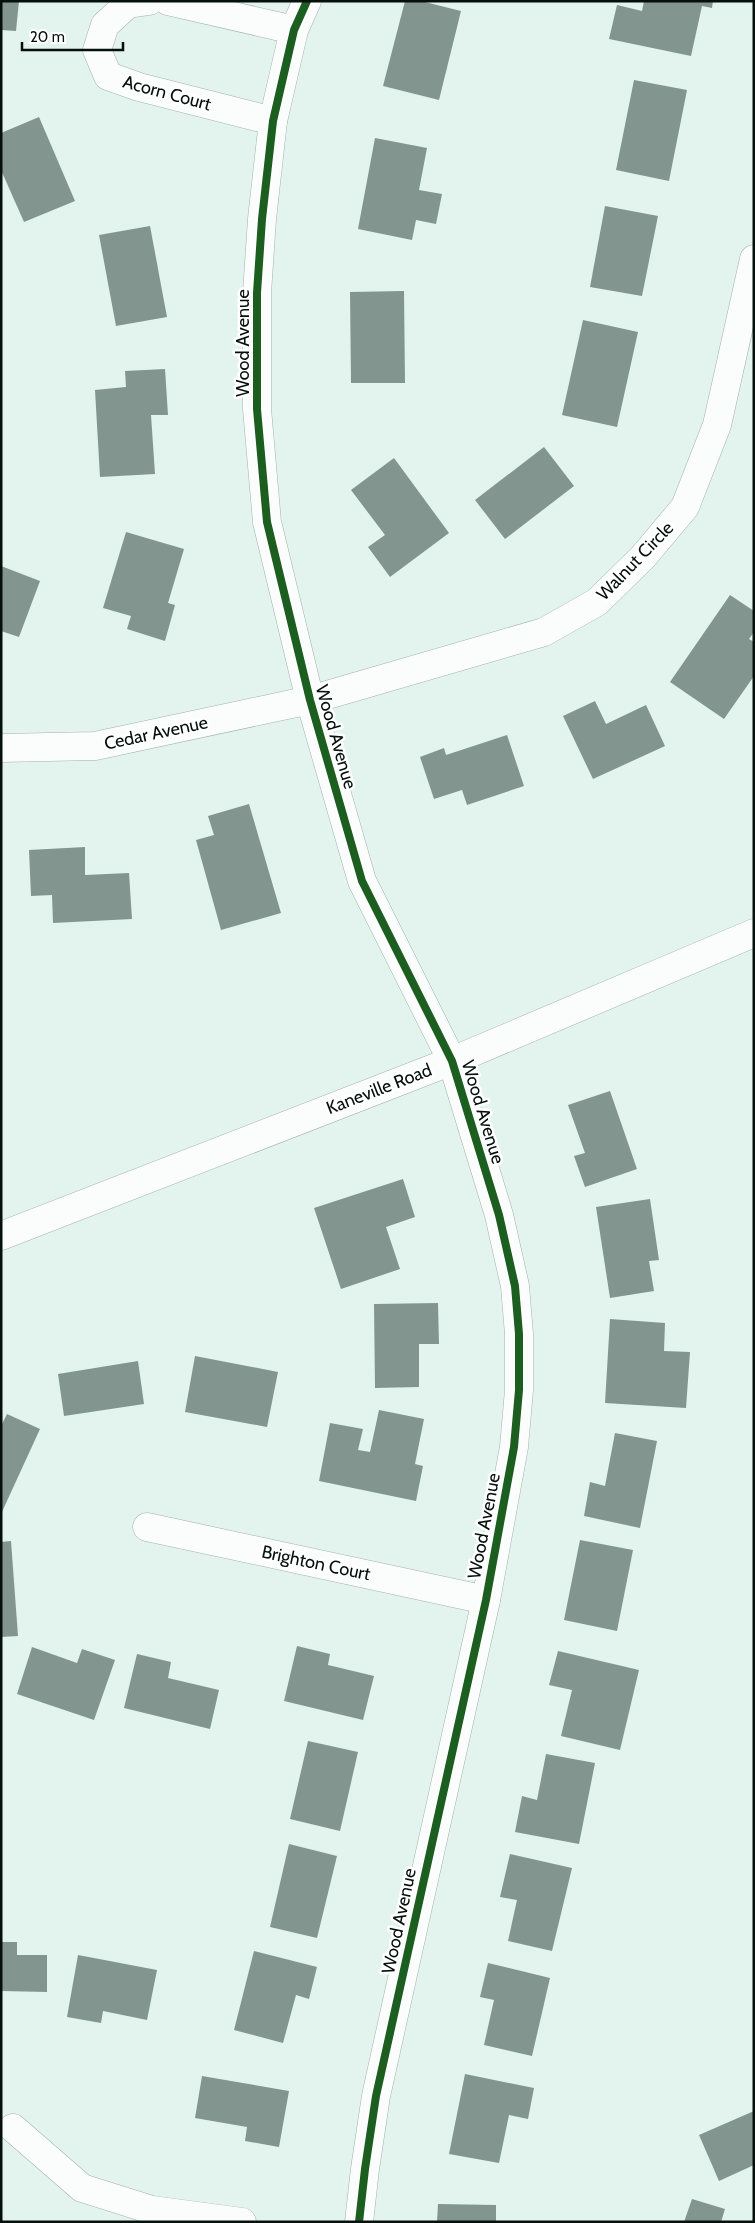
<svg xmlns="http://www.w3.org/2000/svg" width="755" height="2223" viewBox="0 0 755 2223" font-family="Cabin,sans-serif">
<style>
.building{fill:#82958f}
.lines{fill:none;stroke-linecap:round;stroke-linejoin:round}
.minor-casing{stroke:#a4b1ac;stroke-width:29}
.major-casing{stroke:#a4b1ac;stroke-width:29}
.minor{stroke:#fbfdfc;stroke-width:28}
.major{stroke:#fbfdfc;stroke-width:28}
.cycleway-casing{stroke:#fff;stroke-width:11}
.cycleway{stroke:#1b5e20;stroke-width:8}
.labels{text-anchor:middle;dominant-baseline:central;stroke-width:5;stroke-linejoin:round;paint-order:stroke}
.street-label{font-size:18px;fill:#050f0c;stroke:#fff}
</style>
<rect width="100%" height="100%" fill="#e3f4ee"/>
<g class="building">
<polygon points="1,1 19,1 16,31 1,30"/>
<polygon points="405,1 421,1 461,11 439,100 383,86"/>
<polygon points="644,1 713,1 712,8 702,6 691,56 609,39 617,5 642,11"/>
<polygon points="634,80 687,90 669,181 616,170"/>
<polygon points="39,117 75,201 24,222 1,170 1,133"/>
<polygon points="375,138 427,148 419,190 442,194 436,224 416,220 412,240 358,229"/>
<polygon points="605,206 658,216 642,296 590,287"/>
<polygon points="150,226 167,317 116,326 99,235"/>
<polygon points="404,291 405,383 351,383 350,292"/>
<polygon points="583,320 638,332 617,427 562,415"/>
<polygon points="165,369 168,415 151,415 155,474 100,477 95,390 126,387 125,371"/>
<polygon points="544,447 574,486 505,539 475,500"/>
<polygon points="394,458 449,533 390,577 368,547 385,535 351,490"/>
<polygon points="126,532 184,549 168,603 175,605 165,641 127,629 131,616 103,608"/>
<polygon points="1,566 40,581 19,637 1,631"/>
<polygon points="730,595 754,611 754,632 749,639 754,642 754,676 724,719 670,682"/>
<polygon points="595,701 606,724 646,705 665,746 593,779 563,716"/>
<polygon points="507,735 524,786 467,805 462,790 434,799 420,757 444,748 446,755"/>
<polygon points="249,804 281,913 221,930 196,840 214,835 208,816"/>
<polygon points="85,847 85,875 129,873 132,919 53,923 52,895 31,896 29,850"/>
<polygon points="610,1091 637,1169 585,1187 574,1156 585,1153 568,1105"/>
<polygon points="403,1179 415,1217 386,1227 400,1269 341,1289 314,1208"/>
<polygon points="650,1199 659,1260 649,1261 654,1291 610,1298 596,1207"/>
<polygon points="438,1303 439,1344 419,1344 419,1387 375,1388 374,1304"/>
<polygon points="610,1319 665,1323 664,1351 690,1352 686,1408 605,1403"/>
<polygon points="195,1356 278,1372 267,1427 185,1412"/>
<polygon points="138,1361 144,1404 64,1416 58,1374"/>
<polygon points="379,1410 424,1419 415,1464 423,1466 416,1501 319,1481 330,1423 363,1429 358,1450 370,1452"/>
<polygon points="7,1414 40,1429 1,1514 1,1426"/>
<polygon points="615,1433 657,1441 640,1528 584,1516 590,1482 605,1486"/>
<polygon points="580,1540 633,1550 617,1631 564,1620"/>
<polygon points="11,1541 18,1636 1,1637 1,1542"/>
<polygon points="297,1646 330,1654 328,1665 374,1676 363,1720 284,1701"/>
<polygon points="32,1647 77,1663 82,1649 115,1660 94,1720 17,1694"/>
<polygon points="558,1651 639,1670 620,1750 561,1736 572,1690 549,1685"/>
<polygon points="137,1654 171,1662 168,1678 219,1690 210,1729 124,1708"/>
<polygon points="308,1741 358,1752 340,1831 290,1819"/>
<polygon points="546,1754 595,1763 579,1844 515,1832 522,1796 537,1800"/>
<polygon points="289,1844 337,1856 317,1938 270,1927"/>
<polygon points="510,1854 572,1868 552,1951 508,1941 517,1900 500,1897"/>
<polygon points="1,1942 17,1942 17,1955 47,1955 47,1992 1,1991"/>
<polygon points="254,1951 317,1967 309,1999 296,1995 283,2043 234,2030"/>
<polygon points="78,1955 157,1970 147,2020 103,2011 101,2023 67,2017"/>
<polygon points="488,1963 550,1978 532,2056 484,2045 494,2000 480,1997"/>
<polygon points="465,2074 534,2088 528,2119 509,2115 499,2163 449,2154"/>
<polygon points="202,2076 289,2091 279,2147 245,2141 247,2127 195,2118"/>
<polygon points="754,2111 754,2165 719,2181 699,2135"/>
<polygon points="692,2199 725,2209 721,2222 684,2222"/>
<polygon points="438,2204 496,2205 496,2222 437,2222"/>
</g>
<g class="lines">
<g class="minor-casing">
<g id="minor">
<polyline points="149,1 128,4 105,25 97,50 108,76 139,87 273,121"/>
<polyline points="168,1 294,30"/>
<polyline points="307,1 294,30 273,121 262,219 257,293 257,409 267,522 310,700 362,881 452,1061 499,1215 515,1286 519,1334 519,1390 514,1447 486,1600 376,2096 365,2169 359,2222"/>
<polyline points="1,748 95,746 310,700 544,632 597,602 643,557 685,507 717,425 754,259"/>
<polyline points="147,1527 486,1600"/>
<polyline points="13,2128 82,2188 152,2210 242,2222"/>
</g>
</g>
<g class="major-casing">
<polyline id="major" points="1,1236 452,1061 754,933"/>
</g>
<use href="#minor" class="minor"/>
<use href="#major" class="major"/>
<g class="cycleway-casing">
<polyline id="cycleway" points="307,1 294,30 273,121 262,219 257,293 257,409 267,522 310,700 362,881 452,1061 499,1215 515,1286 519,1334 519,1390 514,1447 486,1600 376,2096 365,2169 359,2222"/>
</g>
<use href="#cycleway" class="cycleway"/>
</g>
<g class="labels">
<g class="street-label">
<text transform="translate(167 93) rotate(15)">Acorn Court</text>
<text transform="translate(243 343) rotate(-90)">Wood Avenue</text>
<text transform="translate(635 561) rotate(-46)">Walnut Circle</text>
<text transform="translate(156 733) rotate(-12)">Cedar Avenue</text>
<text transform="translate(336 737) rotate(74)">Wood Avenue</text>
<text transform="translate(379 1089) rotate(-21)">Kaneville Road</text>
<text transform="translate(483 1112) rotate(73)">Wood Avenue</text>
<text transform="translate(484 1526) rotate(-79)">Wood Avenue</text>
<text transform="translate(316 1563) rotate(12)">Brighton Court</text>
<text transform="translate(399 1921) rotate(-78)">Wood Avenue</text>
</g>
</g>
<rect width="755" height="2223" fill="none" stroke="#050f0c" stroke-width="5"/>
<path d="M22 42v8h101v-8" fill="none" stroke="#050f0c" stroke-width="2.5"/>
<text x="30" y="42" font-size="15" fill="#050f0c" stroke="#ffffff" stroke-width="4" paint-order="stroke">20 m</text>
</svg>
